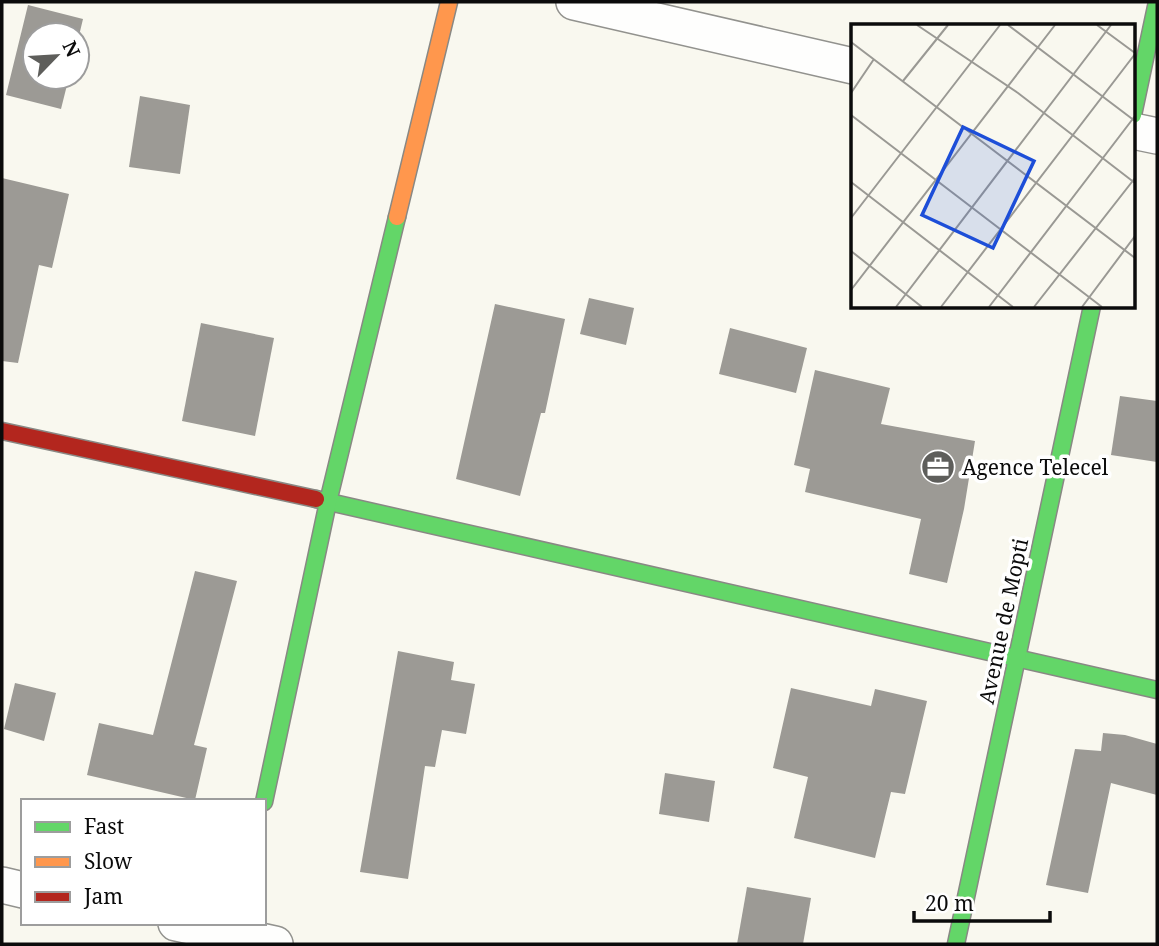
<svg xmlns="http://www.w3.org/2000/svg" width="1159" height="946" viewBox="0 0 1159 946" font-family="'Noto Serif',serif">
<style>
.building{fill:#9c9a95}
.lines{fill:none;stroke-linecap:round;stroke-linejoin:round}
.street-casing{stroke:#92928e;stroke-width:38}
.fast-casing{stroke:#898884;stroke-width:19}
.slow-casing{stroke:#898884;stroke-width:19}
.jam-casing{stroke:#898884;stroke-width:19}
.street{stroke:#fefefd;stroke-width:35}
.fast{stroke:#63d668;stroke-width:16}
.slow{stroke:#ff974d;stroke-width:16}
.jam{stroke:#b3261e;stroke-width:16}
.labels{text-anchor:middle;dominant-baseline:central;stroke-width:7;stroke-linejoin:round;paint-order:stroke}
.poi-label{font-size:21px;fill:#0b0b0b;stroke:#fff;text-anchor:start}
.street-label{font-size:21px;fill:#0b0b0b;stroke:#fff}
.inset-road{fill:none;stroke:#9a9994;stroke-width:2}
.view{fill:#1d4ed8;fill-opacity:0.15;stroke:#1d4ed8;stroke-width:3.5}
.inset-edge{fill:none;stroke:#0b0b0b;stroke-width:3.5}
</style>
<rect width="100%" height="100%" fill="#f9f8ef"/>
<g class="building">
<polygon points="28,5 83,19 77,44 77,35 35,35 35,77 69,77 61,109 6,95"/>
<polygon points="140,96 190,105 180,174 129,167"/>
<polygon points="2,178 69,194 52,268 39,265 18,363 2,361"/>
<polygon points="589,298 634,308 626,345 580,334"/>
<polygon points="495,304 565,319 545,413 541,413 520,496 456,479"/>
<polygon points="201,323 274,338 255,436 182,421"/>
<polygon points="730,328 807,348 796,393 719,374"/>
<polygon points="815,370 890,388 881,424 975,441 964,509 947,583 909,574 921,519 805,492 810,469 794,465"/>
<polygon points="1120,396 1157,401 1157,462 1111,455"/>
<polygon points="195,571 237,581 194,745 207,748 195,800 87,775 99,723 153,735"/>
<polygon points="398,651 454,662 451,680 475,684 466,734 442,730 435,767 425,766 408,879 360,872"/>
<polygon points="15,683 56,693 44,741 4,729"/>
<polygon points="791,688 871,706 875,689 927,701 905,794 891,792 875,858 794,838 808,777 773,768"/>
<polygon points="1103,733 1125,735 1157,744 1157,795 1111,783 1088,893 1046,885 1075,749 1101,751"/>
<polygon points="665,773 715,781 709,822 659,814"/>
<polygon points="747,887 811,898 803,944 737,944"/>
</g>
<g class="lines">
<g class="street-casing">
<g id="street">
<polyline points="574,2 853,66"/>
<polyline points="1133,131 1157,136"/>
<polyline points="2,885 23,890"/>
<polyline points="176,923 275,944"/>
</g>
</g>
<g class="fast-casing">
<g id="fast">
<polyline points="1133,115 1157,2"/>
<polyline points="316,499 1157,690"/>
<polyline points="264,802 328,502 397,217"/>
<polyline points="956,944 1092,306"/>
</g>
</g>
<g class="slow-casing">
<polyline id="slow" points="397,217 449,2"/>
</g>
<g class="jam-casing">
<polyline id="jam" points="2,431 316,499"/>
</g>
<use href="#street" class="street"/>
<use href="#fast" class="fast"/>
<use href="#slow" class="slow"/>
<use href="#jam" class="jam"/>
</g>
<defs>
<g id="office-disc" transform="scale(1.75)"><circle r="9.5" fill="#5e5e5b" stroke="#fff"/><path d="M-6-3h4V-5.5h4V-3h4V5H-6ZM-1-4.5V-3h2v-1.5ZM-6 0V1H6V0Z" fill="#fff"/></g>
</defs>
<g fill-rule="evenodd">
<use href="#office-disc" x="938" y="467"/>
</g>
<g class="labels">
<g class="poi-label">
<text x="962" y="467">Agence Telecel</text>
</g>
<g class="street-label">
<text transform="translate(1003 621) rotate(-78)">Avenue de Mopti</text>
</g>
</g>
<g transform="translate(851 24)">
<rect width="284" height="284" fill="#f9f8ef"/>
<path class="inset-road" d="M66 1 167 69 284 159M157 1 284 97M246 1 284 29M0 18 284 234M52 57 97 1M0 69 23 35M0 91 251 283M0 158 162 283M0 194 149 1M0 227 71 283M0 266 204 1M45 283 260 1M90 283 284 30M138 283 284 92M183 283 284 154M231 283 284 212"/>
<path class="view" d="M112 103 183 137 142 224 71 191Z"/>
<rect width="284" height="284" class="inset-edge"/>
</g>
<rect width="1159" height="946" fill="none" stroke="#0b0b0b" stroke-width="7"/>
<rect x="21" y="799" width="245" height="126" fill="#ffffff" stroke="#9d9d9d" stroke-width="2"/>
<rect x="35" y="822" width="35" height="10" fill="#63d668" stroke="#9d9d9d" stroke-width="2"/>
<text x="84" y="834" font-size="21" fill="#0b0b0b">Fast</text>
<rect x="35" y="857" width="35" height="10" fill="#ff974d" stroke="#9d9d9d" stroke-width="2"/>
<text x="84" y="869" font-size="21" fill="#0b0b0b">Slow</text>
<rect x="35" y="892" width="35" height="10" fill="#b3261e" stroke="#9d9d9d" stroke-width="2"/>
<text x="84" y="904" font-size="21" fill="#0b0b0b">Jam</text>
<g transform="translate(56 56) rotate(65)"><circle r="33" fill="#ffffff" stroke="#9d9d9d" stroke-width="2"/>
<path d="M0-5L12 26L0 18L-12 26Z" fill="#5e5e5b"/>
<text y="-10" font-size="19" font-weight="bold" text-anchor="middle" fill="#0b0b0b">N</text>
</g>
<path d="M914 911v10h136v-10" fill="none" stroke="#0b0b0b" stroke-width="3.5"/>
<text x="925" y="911" font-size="21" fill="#0b0b0b" stroke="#ffffff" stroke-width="5" paint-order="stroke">20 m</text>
</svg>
